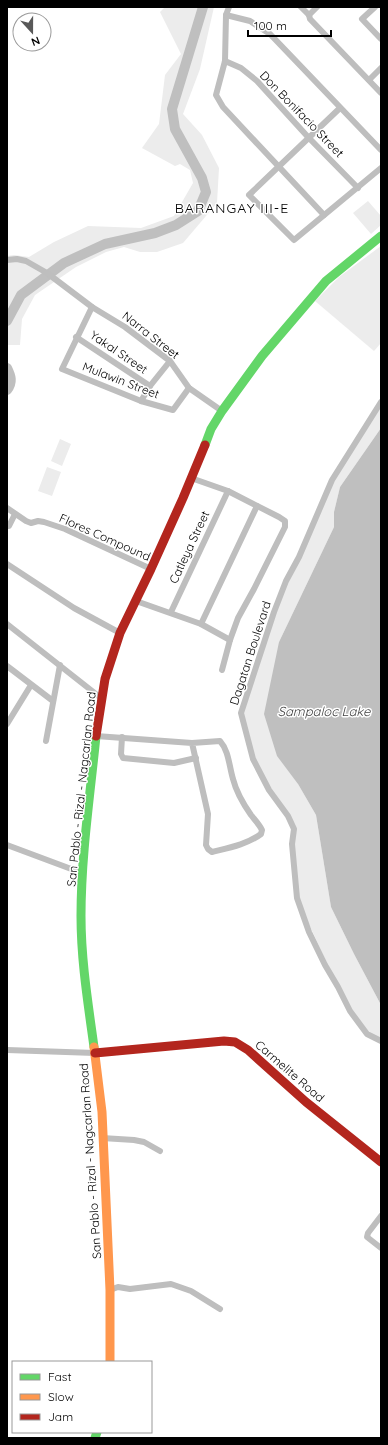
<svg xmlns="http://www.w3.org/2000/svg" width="388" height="1445" viewBox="0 0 388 1445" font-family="Quicksand,sans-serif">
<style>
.green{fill:#ececec}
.water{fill:#bfbfbf}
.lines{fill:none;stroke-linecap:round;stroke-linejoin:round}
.river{stroke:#bfbfbf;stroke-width:10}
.street{stroke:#bebebe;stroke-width:6}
.fast{stroke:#63d668;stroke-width:9}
.slow{stroke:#ff974d;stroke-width:9}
.jam{stroke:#b3261e;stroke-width:9}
.labels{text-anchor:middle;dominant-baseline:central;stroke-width:3;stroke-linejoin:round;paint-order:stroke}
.street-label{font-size:12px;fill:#000;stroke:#fff}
.water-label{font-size:13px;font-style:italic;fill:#444;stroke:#fff}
.quarter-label{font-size:14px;letter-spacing:1px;fill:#000;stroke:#fff}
</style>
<rect width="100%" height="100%" fill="#fff"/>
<g class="green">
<polygon points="165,7 214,7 200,69 183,114 202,135 219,168 217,203 183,243 157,252 140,252 124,247 106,252 76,267 35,295 22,319 20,345 7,345 7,256 14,255 29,257 54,242 88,226 141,228 174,216 193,183 190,170 180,164 175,166 142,148 159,124 165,75 181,54 160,12"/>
<polygon points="368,201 381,216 381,225 371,234 353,213"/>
<polygon points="381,246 381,343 374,351 315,301 339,277"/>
<polygon points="381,402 381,428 340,487 334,512 334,527 279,642 298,784 316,815 331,907 354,954 381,1005 381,1041 367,1034 338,987 297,898 294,829 253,759 241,713 274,612 332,480"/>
<polygon points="60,439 71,444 62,466 51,461"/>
<polygon points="47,467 61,472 52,496 38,491"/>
</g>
<polygon class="water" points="381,428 381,1005 354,954 331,907 316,815 298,784 277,756 264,714 279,642 334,527 334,512 340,487"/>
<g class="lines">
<g class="river">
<polyline points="7,321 21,295 64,263 105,244 155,233 176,225 198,211 206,192 202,178 175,129 172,109 203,7"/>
<path d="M7 368C11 376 13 382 7 390"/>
</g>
<g class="street">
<polyline points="229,7 226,15 225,61 216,95 223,107 324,215"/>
<polyline points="301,7 309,15 310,19 381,93"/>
<polyline points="375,7 362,19 381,39"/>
<polyline points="226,15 250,21 270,34 381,150"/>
<polyline points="309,15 317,7"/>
<polyline points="225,61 241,68 257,81 308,137 358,188"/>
<polyline points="369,80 381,68"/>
<polyline points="340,108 249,195 294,240 381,168"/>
<polyline points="7,260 17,259 26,261 47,273 92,307 125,327 170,361 189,388 222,411"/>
<polyline points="92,307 62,369 141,401 173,410 189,388"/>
<polyline points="76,337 150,386"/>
<polyline points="141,401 150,386 170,361"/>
<polyline points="381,402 332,480 299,557 286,581 274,612 241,713 253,759 269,790 288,816 294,829 292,844 297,898 309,932 325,965 338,987 350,1011 367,1034 381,1041"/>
<polyline points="191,478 228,491 279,517 285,521 285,527 254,589 238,618 230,640 222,670"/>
<polyline points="7,508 26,521 31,523 38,521 44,522 65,529 151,569"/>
<polyline points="7,526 9,526 15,514"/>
<polyline points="7,564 74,608 120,633"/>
<polyline points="136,601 201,624 230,640"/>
<polyline points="171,612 228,491"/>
<polyline points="7,624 101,698"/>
<polyline points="201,624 257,506"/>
<polyline points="7,666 53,701"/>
<polyline points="7,724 31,685"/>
<path d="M96 736 192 743 220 741C229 751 229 766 233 779 236 791 244 805 251 815 255 820 259 824 262 830L261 834C248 844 228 848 212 852L208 849 206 845 208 814 192 743"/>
<polyline points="122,737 121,754 123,758 174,763 196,758"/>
<polyline points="46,741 60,665"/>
<polyline points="7,845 82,873"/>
<polyline points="7,1050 95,1053"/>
<polyline points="102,1138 134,1140 144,1142 160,1151"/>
<polyline points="381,1216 368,1233 367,1237 381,1248"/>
<polyline points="110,1290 118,1287 130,1289 171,1284 191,1291 220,1309"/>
</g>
<g class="fast">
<polyline points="205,445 211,429 222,411 262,356 326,281 381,236"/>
<path d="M94 1047C88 1003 81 960 81 916 81 856 90 796 96 736"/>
<polyline points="95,1438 97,1432"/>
</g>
<polyline class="slow" points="94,1047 102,1112 110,1290 110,1362"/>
<g class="jam">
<polyline points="96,736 105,679 120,633 151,569 183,498 205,445"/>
<polyline points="95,1053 224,1041 235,1042 248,1050 306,1102 381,1162"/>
</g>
</g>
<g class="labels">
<g class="street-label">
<text transform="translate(302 114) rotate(46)">Don Bonifacio Street</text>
<text transform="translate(151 335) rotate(38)">Narra Street</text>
<text transform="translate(119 352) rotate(34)">Yakal Street</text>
<text transform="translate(121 380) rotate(21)">Mulawin Street</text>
<text transform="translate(105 537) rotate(24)">Flores Compound</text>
<text transform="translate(189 547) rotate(-65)">Catleya Street</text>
<text transform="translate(250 653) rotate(-72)">Dagatan Boulevard</text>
<text transform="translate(81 789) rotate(-84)">San Pablo - Rizal - Nagcarlan Road</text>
<text transform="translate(290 1071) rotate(41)">Carmelite Road</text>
<text transform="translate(90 1161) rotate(-94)">San Pablo - Rizal - Nagcarlan Road</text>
</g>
<g class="water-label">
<text x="324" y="711">Sampaloc Lake</text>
</g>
<g class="quarter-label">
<text x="232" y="208">BARANGAY III-E</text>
</g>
</g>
<rect width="388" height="1445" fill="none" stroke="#000000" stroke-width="16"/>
<rect x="12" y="1361" width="140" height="72" fill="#ffffff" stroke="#999999"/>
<rect x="20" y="1374" width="20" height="6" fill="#63d668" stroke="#999999"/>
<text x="48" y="1381" font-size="12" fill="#000000">Fast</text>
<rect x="20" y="1394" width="20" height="6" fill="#ff974d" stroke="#999999"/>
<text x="48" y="1401" font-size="12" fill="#000000">Slow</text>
<rect x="20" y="1414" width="20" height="6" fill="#b3261e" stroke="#999999"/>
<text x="48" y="1421" font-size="12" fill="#000000">Jam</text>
<g transform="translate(32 32) rotate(159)"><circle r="19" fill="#ffffff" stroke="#999999"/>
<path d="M0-3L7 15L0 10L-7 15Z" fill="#595959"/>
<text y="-6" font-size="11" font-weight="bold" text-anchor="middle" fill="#000000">N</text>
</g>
<path d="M248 30v6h83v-6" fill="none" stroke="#000000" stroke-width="2"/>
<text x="254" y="30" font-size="12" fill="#000000" stroke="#ffffff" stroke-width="3" paint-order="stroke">100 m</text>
</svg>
